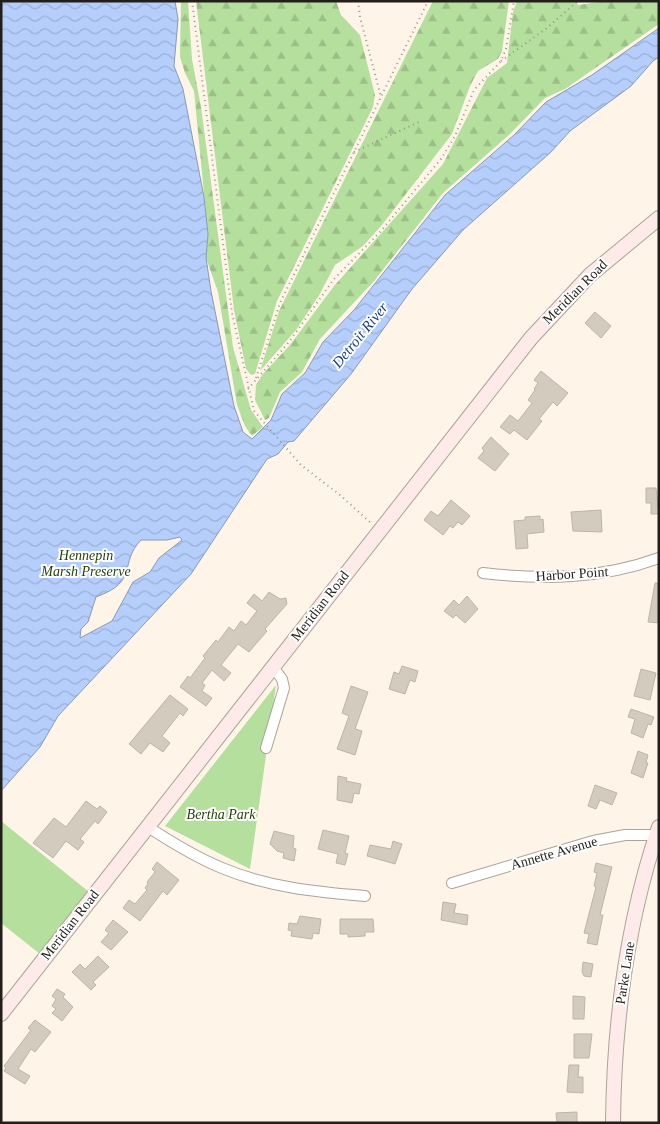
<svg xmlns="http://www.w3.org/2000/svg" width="660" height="1124" viewBox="0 0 660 1124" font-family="'Times New Roman',serif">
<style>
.forest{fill:url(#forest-firs)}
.park{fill:#b5df9d}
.water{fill:url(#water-waves);stroke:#899ab8;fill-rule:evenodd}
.building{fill:#d4cbbf;stroke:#bdb5a9}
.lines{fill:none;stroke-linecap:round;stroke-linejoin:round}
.street-casing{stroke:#aba397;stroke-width:12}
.secondary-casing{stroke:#aba397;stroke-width:16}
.path{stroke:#9c958c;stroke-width:2;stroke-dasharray:1 4;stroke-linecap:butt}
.street{stroke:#fff;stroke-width:10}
.secondary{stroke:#feeae8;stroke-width:14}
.labels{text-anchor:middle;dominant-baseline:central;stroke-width:4;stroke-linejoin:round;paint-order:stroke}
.street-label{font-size:14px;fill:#221f1a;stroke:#fff}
.park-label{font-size:14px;font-style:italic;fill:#23410b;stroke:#fff}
.water-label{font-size:15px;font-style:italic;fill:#143c8f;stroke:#fff}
</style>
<defs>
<pattern id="forest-firs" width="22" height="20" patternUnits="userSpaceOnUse" patternTransform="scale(1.25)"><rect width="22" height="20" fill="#b5df9d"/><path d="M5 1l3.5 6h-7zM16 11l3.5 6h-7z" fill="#9bbf87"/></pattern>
<pattern id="water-waves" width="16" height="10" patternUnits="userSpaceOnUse" patternTransform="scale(1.25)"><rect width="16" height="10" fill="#b5cefb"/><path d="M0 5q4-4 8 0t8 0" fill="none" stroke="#9bb0d7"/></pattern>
</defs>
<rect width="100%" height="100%" fill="#fef5e8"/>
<g class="forest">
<polygon points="181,1 188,1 192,59 201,107 233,347 251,410 263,427 252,436 245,426 237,405 218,292 206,258 208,234 194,91 185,73 180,57"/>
<polygon points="196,1 336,1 341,15 360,35 375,95 373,107 277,301 255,374 251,375 246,369 234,310"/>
<polygon points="433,1 509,1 502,51 498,59 478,71 470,86 452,134 382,225 363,246 335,265 318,297 296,330 260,371 279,311"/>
<polygon points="517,1 576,1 578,5 605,1 659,1 659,24 565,89 545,98 511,133 443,193 375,280 320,339 302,372 280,392 269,418 265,420 255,400 256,385 262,375 290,345 334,286 443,164 487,78 507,63 513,12"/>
</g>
<g class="park">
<polygon points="276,685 250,869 165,826"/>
<polygon points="1,821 89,892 40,954 1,923"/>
</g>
<path class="water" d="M1 1H175L178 19 174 66 183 89 204 197 208 234 206 258 211 291 234 406 243 432 252 439 271 420 282 394 305 373 323 342 354 310 445 195 514 135 546 102 592 75 659 28V57L653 61 631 86 570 131 551 152 463 230 412 289 351 374 294 441 288 442 278 454 267 459 191 574 58 716 40 747 1 791ZM180 537 182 540 159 558 150 572 133 582 112 621 80 638 81 629 88 622 96 597C140 581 118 564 141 540H167Z"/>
<g class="building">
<polygon points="595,312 611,326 601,338 585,323"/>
<polygon points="541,371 568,393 557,406 553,402 539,419 542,421 527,440 514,430 510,434 500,427 510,415 518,421 532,403 528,400 535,390 534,389 538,383 534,380"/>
<polygon points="491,437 509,454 495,471 478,458 484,451 482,448"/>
<polygon points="646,488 656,488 659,514 651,514 651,503 646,503"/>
<polygon points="451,500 470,516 462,525 458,522 453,528 450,526 443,535 424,520 431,511 438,516"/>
<polygon points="601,510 602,532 573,531 571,512"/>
<polygon points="540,516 540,520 543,519 544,532 527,534 528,548 516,549 514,521 525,520 525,517"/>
<polygon points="655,583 659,583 659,623 648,622"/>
<polygon points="269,592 280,599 286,598 287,604 265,629 267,631 249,652 238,644 221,665 231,673 224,681 212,670 202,683 205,685 202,691 212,698 206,706 180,687 188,676 190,678 205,658 203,656 216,640 218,642 229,627 234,631 241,621 246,625 257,611 247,603 254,594 262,601"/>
<polygon points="467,596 478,609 465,623 456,615 453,618 444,611 454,600 459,605"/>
<polygon points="402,666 418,671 415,682 410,680 405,694 389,689 394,672 399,674"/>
<polygon points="641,669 656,673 650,700 634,696"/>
<polygon points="351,686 368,692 355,729 362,731 355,755 337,749 349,716 342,713"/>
<polygon points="170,695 188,709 183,716 180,713 162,736 170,743 163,752 150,743 141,754 129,744"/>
<polygon points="631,709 654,717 651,725 648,724 643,738 631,733 635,719 628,717"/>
<polygon points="638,751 648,755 646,763 648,763 643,778 631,773"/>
<polygon points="338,776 347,778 346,781 361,784 359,794 354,793 352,803 337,800"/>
<polygon points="595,785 617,793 612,805 600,800 596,809 588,806"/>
<polygon points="86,801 97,809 100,806 107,812 98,824 95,821 80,839 84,842 78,850 66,841 53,858 33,843 54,818 66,827"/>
<polygon points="323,830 349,836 345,853 348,854 345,865 336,863 338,854 318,849"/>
<polygon points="274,831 294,836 293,848 296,849 294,861 283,858 284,853 277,851 270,844"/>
<polygon points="393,841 402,844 395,864 367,856 370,845 391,849"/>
<polygon points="157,862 179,880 167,895 163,891 140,921 123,908 129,900 135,904 147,890 145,888 148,884 147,882 155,872 152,869"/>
<polygon points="596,863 612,867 600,915 603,915 597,945 587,943 589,934 584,933 596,887 594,886 597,873 594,872"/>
<polygon points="443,902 456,904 454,913 468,915 467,925 441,920"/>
<polygon points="300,916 321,919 319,934 313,933 312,939 291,936 292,931 288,930 289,923 297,924"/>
<polygon points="340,919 373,919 374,932 365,932 365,936 348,937 348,934 340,934"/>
<polygon points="113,920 128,932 111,950 101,942 109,933 105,930"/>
<polygon points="98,956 109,967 93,982 96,985 91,990 72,972 80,964 85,969"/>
<polygon points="583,962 593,964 591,977 584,976 582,972"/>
<polygon points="57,989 65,994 63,997 73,1007 62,1021 52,1013 56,1009 52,1006 56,999 52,996"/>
<polygon points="573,996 585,997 584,1019 573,1019"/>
<polygon points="35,1020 51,1032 35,1052 31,1049 18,1069 30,1076 25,1084 4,1071 6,1068 4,1066 31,1030 28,1028"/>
<polygon points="574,1034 592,1034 589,1058 574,1058"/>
<polygon points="569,1065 579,1065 578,1077 583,1077 583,1093 567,1092"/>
<polygon points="577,1112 577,1123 557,1122 556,1113"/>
</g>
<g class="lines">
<g class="street-casing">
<g id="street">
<path d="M483 573C543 580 602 579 659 558"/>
<polyline points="266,748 284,688 282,679 273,667"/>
<path d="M148 827C171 842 195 857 222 868 267 887 316 892 365 896"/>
<polyline points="452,883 593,841 625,835 659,835"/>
</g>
</g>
<g class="secondary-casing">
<g id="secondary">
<polyline points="1,1014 531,338 590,275 659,218"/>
<path d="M613 1123C614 1023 627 921 659 827"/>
</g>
</g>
<g class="path">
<polyline points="192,1 232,313 254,411 301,465 340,495 372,524"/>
<polyline points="358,1 360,17 381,97"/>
<polyline points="501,61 547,28 578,1"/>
<polyline points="354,152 419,122"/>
<polyline points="256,378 280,303 428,1"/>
<polyline points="248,389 289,342 334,279 380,232 441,159 455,136 474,90 501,61 506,49 514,1"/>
</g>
<use href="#street" class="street"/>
<use href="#secondary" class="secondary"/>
</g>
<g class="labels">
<g class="street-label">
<text transform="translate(575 292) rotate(-45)">Meridian Road</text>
<text transform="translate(572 574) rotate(-4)">Harbor Point</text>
<text transform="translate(320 606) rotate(-52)">Meridian Road</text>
<text transform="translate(554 853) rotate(-16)">Annette Avenue</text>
<text transform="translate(70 925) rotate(-52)">Meridian Road</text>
<text transform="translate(625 973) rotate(-81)">Parke Lane</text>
</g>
<g class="park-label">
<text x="86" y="555">Hennepin<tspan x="86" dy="16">Marsh Preserve</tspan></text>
<text x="221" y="814">Bertha Park</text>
</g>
<g class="water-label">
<text transform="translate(360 335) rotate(-51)">Detroit River</text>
</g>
</g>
<rect width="660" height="1124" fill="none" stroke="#221f1a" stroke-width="5"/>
</svg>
